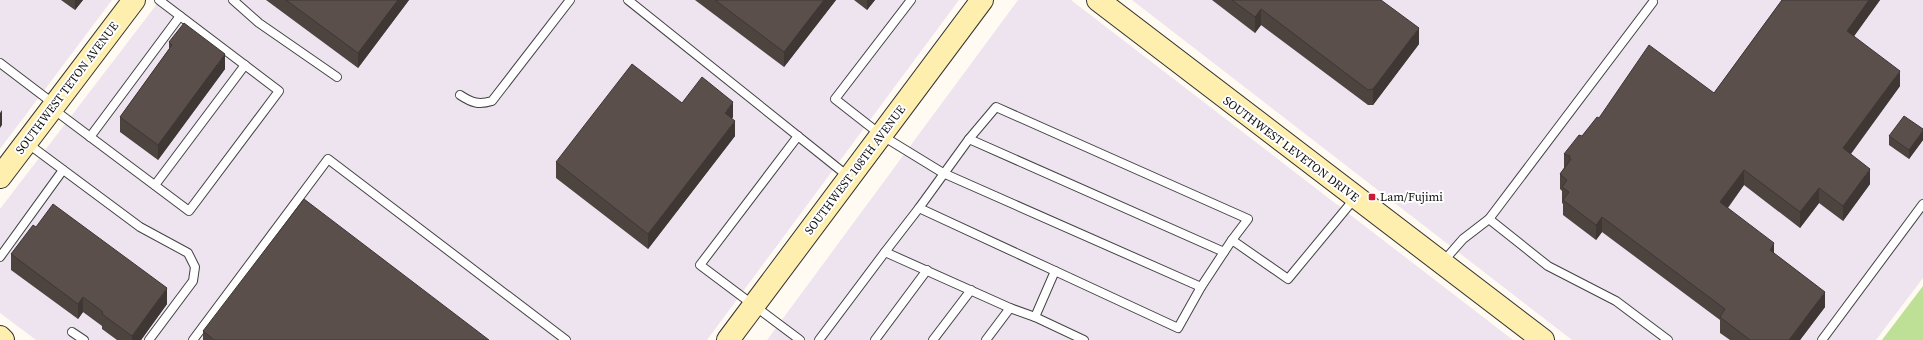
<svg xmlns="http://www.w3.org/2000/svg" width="1923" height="340" viewBox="0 0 1923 340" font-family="'Source Serif 4',serif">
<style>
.industrial{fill:#ede4ef}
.forest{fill:#bee096}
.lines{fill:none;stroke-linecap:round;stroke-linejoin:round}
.lane-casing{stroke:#434343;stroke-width:10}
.secondary-casing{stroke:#323232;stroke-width:24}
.lane{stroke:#fff;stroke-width:8}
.secondary{stroke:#ffefae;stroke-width:22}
.wall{fill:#4d4440}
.shaded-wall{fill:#3f3734}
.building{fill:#5a4f4b;stroke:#3f3734}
.poi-dot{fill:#cd1a33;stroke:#fff;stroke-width:1.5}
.labels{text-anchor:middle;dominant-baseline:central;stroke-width:4;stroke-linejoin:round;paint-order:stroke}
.street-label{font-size:12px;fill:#101010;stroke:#fff}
.poi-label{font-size:12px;fill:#101010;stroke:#fff;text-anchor:start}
</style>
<rect width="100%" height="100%" fill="#fffbf3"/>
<g class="industrial">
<polygon points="0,0 112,0 0,149"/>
<polygon points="160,0 959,0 707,340 36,340 0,313 0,209"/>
<polygon points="1018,0 1071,0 1513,340 767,340"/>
<polygon points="1132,0 1923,0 1923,278 1876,340 1572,340"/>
</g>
<polygon class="forest" points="1923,286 1923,340 1882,340"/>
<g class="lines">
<g class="lane-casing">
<g id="lane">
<polyline points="233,0 259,23 337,77"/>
<polyline points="628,0 849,177"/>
<polyline points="911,0 835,99 881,135 943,173 1201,287"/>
<polyline points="0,63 54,104"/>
<path d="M460 95C472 103 479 105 492 101L570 0"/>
<polyline points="53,109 189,211 279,91 159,0"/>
<polyline points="798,136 700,265 800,340"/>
<polyline points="90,137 180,16"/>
<polyline points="969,139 996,107 1248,219 1232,240 1288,279 1355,198"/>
<polyline points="27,143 140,227 188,253 195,267 193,281 149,340"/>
<polyline points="155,185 245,65"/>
<polyline points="919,208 885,252 1010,308"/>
<polyline points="1489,219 1653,2"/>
<polyline points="0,257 63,170"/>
<polyline points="1442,263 1463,239 1489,219 1548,266 1616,301 1668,340"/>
<polyline points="1055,271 1178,328 1201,287 1224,252"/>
<polyline points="1035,317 1055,271 919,208 969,139 1224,252 1232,240"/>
<polyline points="72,332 84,340"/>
<polyline points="193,340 328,159 566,340"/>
<polyline points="819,340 885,252"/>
<polyline points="875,340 927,270"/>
<polyline points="933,340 971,290"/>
<polyline points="986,340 1010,308 1035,317 1084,340"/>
<polyline points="1822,340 1923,204"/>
</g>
</g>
<g class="secondary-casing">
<g id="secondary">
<polyline points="1098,0 1543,340"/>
<polyline points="0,177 134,0"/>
<polyline points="0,337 3,340"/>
<polyline points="728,340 982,0"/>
</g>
</g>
<use href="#lane" class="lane"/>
<use href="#secondary" class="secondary"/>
</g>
<g class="wall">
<polygon points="61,0 83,0 75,10"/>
<polygon points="266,0 409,0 358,68"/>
<polygon points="695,0 836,0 784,67"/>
<polygon points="854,0 875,0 867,10"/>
<polygon points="1212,0 1381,0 1419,44 1373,105 1368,105 1261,25 1255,33"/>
<polygon points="1782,0 1880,0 1854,36 1900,86 1851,154 1870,184 1843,221 1819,203 1800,228 1744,185 1728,208 1774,254 1825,307 1800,340 1730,340 1720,333 1720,320 1602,232 1596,240 1563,215 1563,204 1562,203 1562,191 1560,189 1560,174 1564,168 1564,154 1582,136 1599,118 1714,93"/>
<polygon points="169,42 225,69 158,160 120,132 120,117 169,49"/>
<polygon points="682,103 733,117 732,118 735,136 648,249 556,178 556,162"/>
<polygon points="1923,129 1923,140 1909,159 1889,145 1889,136"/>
<polygon points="36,227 167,304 141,340 117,340 102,329 102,326 83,312 78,319 11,270 11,254"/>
<polygon points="203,331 489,340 203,340"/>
</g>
<g class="shaded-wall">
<polygon points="75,0 83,0 75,10"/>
<polygon points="398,0 409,0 358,68 358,53"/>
<polygon points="824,0 836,0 784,67 784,52"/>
<polygon points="867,0 875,0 867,10"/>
<polygon points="1869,0 1880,0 1847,46 1847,31"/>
<polygon points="1261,9 1261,25 1255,33 1255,17"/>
<polygon points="1419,28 1419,44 1373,105 1373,89"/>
<polygon points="225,54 225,69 158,160 158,145"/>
<polygon points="1900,71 1900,86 1843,164 1843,148"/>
<polygon points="733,102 733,117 725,128 725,113"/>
<polygon points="2,110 2,125 0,128 0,113"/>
<polygon points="735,121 735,136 648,249 648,234"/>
<polygon points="1923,131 1923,140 1909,159 1909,150"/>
<polygon points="1870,169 1870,184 1843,221 1843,206"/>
<polygon points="1744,170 1744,185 1720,217 1720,202"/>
<polygon points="1819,188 1819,203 1800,228 1800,212"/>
<polygon points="1602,217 1602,232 1596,240 1596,225"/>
<polygon points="1774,243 1774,258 1770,250"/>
<polygon points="167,288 167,304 141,340 132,340 132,336"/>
<polygon points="1825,292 1825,307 1800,340 1789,340"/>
<polygon points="83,297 83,312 78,319 78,304"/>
</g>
<g class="building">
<polygon points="286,0 398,0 358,53"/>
<polygon points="715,0 824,0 784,52"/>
<polygon points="1232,0 1381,0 1419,28 1373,89 1368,90 1261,9 1255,17"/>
<polygon points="1782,0 1869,0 1847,31 1900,71 1843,148 1870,169 1843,206 1819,188 1800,212 1744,170 1720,202 1774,243 1770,250 1825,292 1789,340 1750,340 1720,317 1725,309 1602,217 1596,225 1563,200 1569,192 1562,187 1567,180 1560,174 1571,159 1569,158 1570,156 1564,154 1579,135 1582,136 1597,117 1599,118 1649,45 1714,93"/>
<polygon points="184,23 225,54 158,145 120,117 172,45 169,42"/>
<polygon points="632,64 682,103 702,77 733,102 725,113 735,121 648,234 556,162"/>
<polygon points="1904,116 1923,129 1923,131 1909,150 1889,136"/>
<polygon points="304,199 489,340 214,340 203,331"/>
<polygon points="53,204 167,288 132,336 102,314 103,312 83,297 78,304 11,254 33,225 36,227"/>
</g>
<rect class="poi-dot" x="1368" y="193" width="8" height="8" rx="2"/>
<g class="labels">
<g class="street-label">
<text transform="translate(67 88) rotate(-53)">SOUTHWEST TETON AVENUE</text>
<text transform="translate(1291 149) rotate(37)">SOUTHWEST LEVETON DRIVE</text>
<text transform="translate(855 170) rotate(-53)">SOUTHWEST 108TH AVENUE</text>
</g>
<g class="poi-label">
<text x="1380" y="197">Lam/Fujimi</text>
</g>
</g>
</svg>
